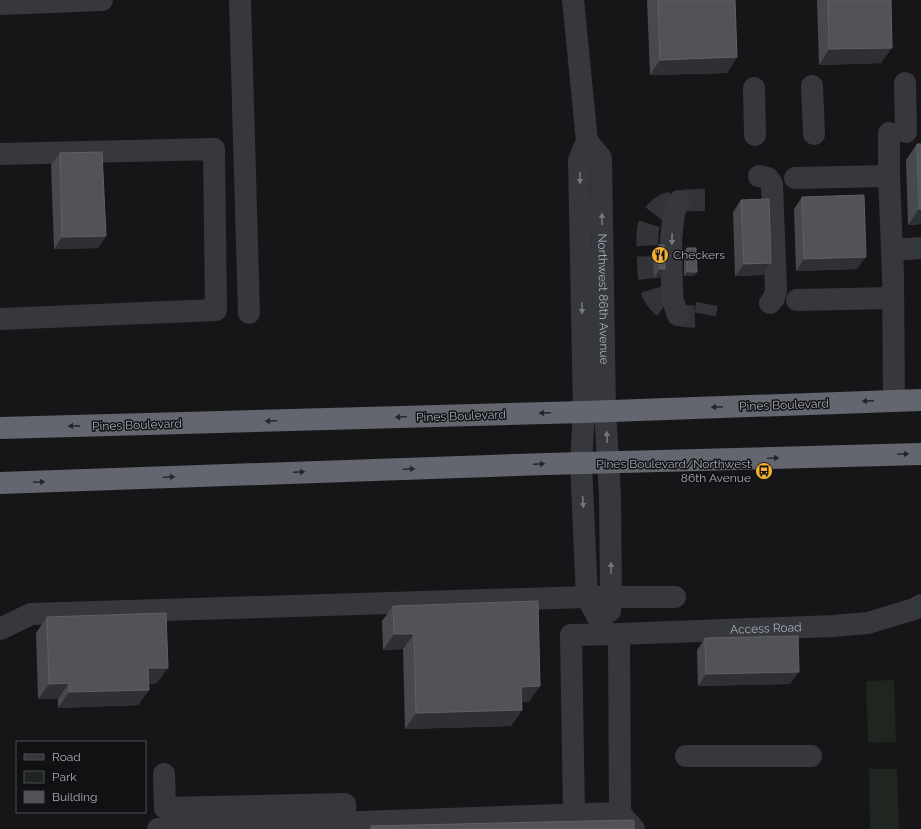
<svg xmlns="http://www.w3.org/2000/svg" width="921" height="829" viewBox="0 0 921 829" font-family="Raleway,sans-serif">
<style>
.green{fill:#1e261f}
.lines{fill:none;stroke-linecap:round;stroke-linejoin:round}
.minor-tunnel{stroke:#333438;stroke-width:22;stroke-dasharray:22 11;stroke-linecap:butt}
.minor{stroke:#37383d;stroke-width:22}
.highway{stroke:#63666e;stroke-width:22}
.wall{fill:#47494d}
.shaded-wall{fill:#2f3033}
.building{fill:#525359;stroke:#5f6168}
.oneway{fill:#757881}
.oneway2{fill:#26262a}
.labels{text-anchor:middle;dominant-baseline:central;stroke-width:3;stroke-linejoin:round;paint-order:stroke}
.poi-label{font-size:12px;fill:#a8adb8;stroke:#111113;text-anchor:start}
.street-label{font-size:12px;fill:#a8adb8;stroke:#111113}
</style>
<rect width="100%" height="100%" fill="#161618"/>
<g class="green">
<polygon points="894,680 896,742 868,743 866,681"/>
<polygon points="869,769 897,769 899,829 870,829"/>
</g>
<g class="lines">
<path class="minor-tunnel" d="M705 200C692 200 670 199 660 208 645 220 647 236 648 253 648 265 648 285 654 296 664 313 686 320 705 315L707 304"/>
<g class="minor">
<polyline points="240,0 249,313"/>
<polyline points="573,0 587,141 579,160 584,412 581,463 587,597 607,634"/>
<polyline points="0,4 102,0"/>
<polyline points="905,83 906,132"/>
<polyline points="812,86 814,134"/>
<polyline points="754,88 755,135"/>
<polyline points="889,133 889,176 893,274 894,401"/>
<path id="s1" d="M587 141 601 158 605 411 610 495 611 597 610 611"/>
<polyline points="0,154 214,149 216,310 0,319"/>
<polyline points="759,176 768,178 772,184 776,290 774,298 770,303"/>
<polyline points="795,178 889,176"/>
<polyline points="893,250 921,248"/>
<polyline points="797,300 893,298"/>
<polyline points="678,315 673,301 672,291 671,240 674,212 679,201"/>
<polyline points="0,629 31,614 587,597 675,597"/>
<polyline points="619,634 620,813 634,829"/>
<polyline points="686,756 811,756"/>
<polyline points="164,774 165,808 345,804 346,829"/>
<path id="s2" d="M574 815 571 635 619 634 833 626 868 623 914 609 921 605"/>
<polyline points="158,829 620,813"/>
</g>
<g class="highway">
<polyline points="0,428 584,412 921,400"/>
<polyline points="0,483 546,464 921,454"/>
</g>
</g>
<g class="wall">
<polygon points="647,0 735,0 737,57 727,73 650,75"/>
<polygon points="817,0 891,0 881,63 819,65"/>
<polygon points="917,144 921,224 908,225 906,160"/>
<polygon points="60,153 106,236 98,248 54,249 51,165"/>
<polygon points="802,197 857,269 796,271 794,209"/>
<polygon points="741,200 771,263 763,275 735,276 733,212"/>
<polygon points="659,245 665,269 659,277 654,278 653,253"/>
<polygon points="687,248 694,276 684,276 684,252"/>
<polygon points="393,606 529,702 522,702 522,710 511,726 405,729 403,649 383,650 382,621"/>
<polygon points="47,617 157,683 149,684 149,690 138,705 58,708 58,699 38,699 36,633"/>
<polygon points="705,638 790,684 698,686 697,650"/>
</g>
<g class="shaded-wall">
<polygon points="892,48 881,63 819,65 829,49"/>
<polygon points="737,57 727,73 650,75 660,60"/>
<polygon points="919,209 921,209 921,224 908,225"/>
<polygon points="106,236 98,248 54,249 62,237"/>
<polygon points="866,257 857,269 796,271 804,259"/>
<polygon points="771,263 763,275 735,276 744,264"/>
<polygon points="660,269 665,269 659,277 654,278"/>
<polygon points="687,272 697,272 694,276 684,276"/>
<polygon points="394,634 414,634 403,649 383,650"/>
<polygon points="148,668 168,668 157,683 137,684"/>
<polygon points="799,672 790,684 698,686 706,674"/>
<polygon points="69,683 58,699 38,699 49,684"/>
<polygon points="540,686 529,702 510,702 521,687"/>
<polygon points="149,690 138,705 58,708 69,692"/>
<polygon points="522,710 511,726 405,729 416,713"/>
</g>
<g class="building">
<polygon points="658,0 735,0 737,57 660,60"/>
<polygon points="828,0 891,0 892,48 829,49"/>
<polygon points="917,144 921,144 921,209 919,209"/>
<polygon points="102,152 106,236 62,237 60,153"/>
<polygon points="864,195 866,257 804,259 802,197"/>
<polygon points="769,199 771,263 744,264 741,200"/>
<polygon points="659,245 664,245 665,269 660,269"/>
<polygon points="687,248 696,248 697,272 687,272"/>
<polygon points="538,601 540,686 521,687 522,710 416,713 414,634 394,634 393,606"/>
<polygon points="166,613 168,668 148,668 149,690 69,692 69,683 49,684 47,617"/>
<polygon points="798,636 799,672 706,674 705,638"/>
<polygon points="634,820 634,829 371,829 371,826"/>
</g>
<defs><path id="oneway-solid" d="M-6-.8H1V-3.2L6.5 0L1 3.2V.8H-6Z"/></defs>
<g class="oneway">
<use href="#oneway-solid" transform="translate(580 178) rotate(89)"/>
<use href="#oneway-solid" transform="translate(602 219) rotate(-91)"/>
<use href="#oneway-solid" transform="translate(672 239) rotate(91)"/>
<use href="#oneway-solid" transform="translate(582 308) rotate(89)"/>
<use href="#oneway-solid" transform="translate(607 437) rotate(-94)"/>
<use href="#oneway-solid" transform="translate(583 502) rotate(87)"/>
<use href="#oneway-solid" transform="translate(611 568) rotate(-91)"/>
</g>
<g class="oneway2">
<use href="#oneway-solid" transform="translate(868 401) rotate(178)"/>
<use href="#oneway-solid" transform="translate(717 407) rotate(178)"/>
<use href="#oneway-solid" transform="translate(545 413) rotate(178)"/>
<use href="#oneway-solid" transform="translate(401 417) rotate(178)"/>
<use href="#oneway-solid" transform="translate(271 421) rotate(178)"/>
<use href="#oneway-solid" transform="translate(74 426) rotate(179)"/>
<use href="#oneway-solid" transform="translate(903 454) rotate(-2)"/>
<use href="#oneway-solid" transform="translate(773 458) rotate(-2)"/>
<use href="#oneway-solid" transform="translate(539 464) rotate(-2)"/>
<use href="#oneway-solid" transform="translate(409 469) rotate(-2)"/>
<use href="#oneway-solid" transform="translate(299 472) rotate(-2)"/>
<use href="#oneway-solid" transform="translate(169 477) rotate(-2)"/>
<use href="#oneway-solid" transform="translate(39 482) rotate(-2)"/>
</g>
<defs>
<g id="restaurant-disc" transform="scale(0.9)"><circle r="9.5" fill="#f2b134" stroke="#111113"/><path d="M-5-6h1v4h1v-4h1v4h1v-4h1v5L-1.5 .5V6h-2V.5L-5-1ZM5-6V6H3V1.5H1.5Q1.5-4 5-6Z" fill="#111"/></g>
<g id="bus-disc" transform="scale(0.9)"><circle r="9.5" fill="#f2b134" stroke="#111113"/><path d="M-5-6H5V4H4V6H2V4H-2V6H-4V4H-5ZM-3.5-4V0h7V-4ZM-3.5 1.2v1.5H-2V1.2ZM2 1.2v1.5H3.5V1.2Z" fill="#111"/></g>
</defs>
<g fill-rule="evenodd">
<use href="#restaurant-disc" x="660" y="255"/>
<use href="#bus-disc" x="764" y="471"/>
</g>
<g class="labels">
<g class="poi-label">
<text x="673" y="255">Checkers</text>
<text x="751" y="464" text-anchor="end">Pines Boulevard/Northwest<tspan x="751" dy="14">86th Avenue</tspan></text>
</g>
<g class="street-label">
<text stroke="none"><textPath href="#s1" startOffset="163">Northwest 86th Avenue</textPath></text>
<text transform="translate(784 405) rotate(-2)">Pines Boulevard</text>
<text transform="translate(461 416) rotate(-2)">Pines Boulevard</text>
<text transform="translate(137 425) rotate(-2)">Pines Boulevard</text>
<text stroke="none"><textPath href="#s2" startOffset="375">Access Road</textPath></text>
</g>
</g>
<rect x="16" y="741" width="130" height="72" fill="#111113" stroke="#4d4f55"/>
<rect x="24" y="754" width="20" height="6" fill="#37383d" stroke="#4d4f55"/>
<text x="52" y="761" font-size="12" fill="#a8adb8">Road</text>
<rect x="24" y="771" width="20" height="12" fill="#1e261f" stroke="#4d4f55"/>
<text x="52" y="781" font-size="12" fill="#a8adb8">Park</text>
<rect x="24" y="791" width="20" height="12" fill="#525359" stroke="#4d4f55"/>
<text x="52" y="801" font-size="12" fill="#a8adb8">Building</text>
</svg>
